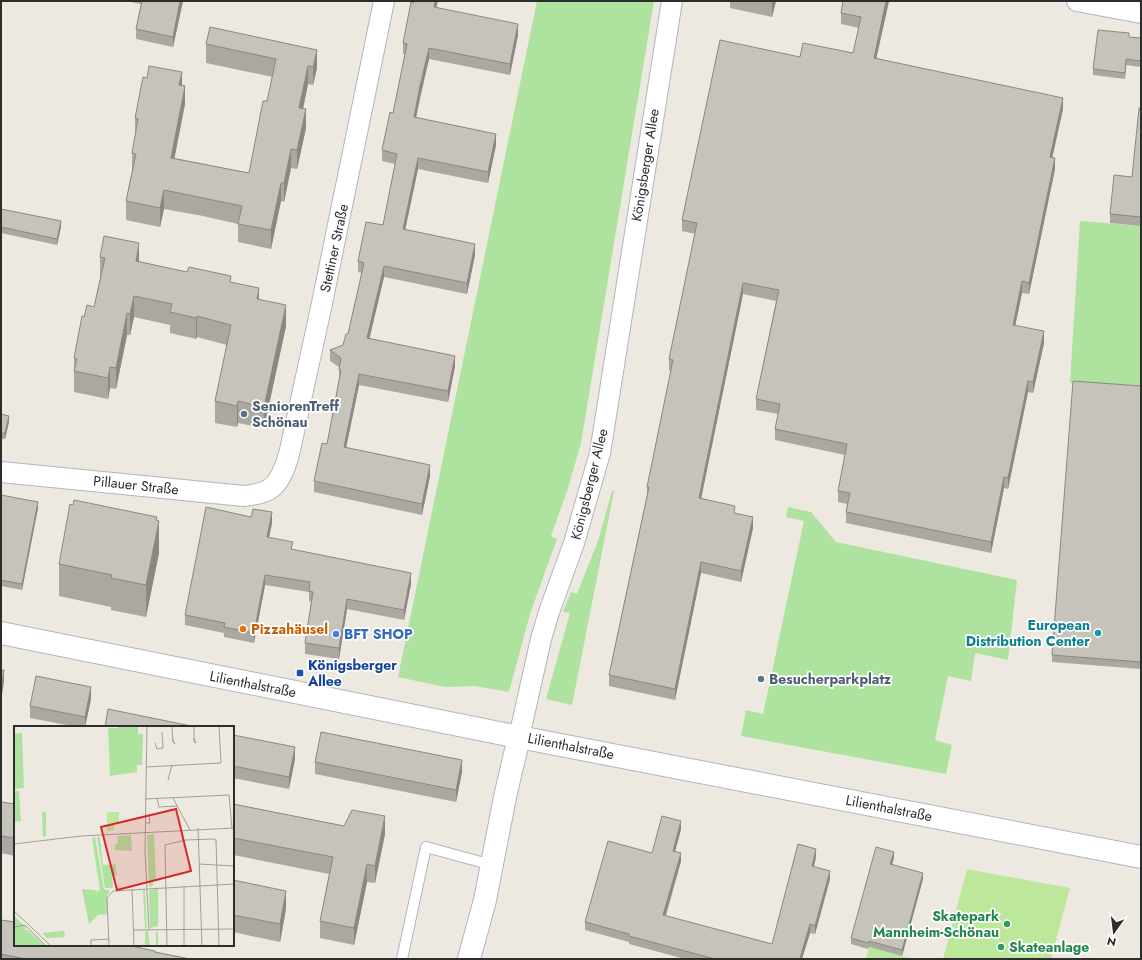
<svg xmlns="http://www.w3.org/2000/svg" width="1142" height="960" viewBox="0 0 1142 960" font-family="Jost,sans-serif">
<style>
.green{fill:#ade29f}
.pitch{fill:#bde89b}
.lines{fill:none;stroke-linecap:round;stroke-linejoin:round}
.lane-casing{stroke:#b3b4bf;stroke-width:12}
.street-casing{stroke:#b3b4bf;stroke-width:22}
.secondary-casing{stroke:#b3b4bf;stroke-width:24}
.lane{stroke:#fff;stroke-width:10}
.street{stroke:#fff;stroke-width:20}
.secondary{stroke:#fff;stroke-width:22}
.wall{fill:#aaa8a1}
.shaded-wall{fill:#8b8883}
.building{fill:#c6c3bb;stroke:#8b8883}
.service-dot{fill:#5c6f8a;stroke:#fff;stroke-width:1.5}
.food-dot{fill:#e8710a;stroke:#fff;stroke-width:1.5}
.culture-dot{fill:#0f9aa8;stroke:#fff;stroke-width:1.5}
.shop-dot{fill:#3f7fe0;stroke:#fff;stroke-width:1.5}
.transit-dot{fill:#1a4fb4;stroke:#fff;stroke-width:1.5}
.leisure-dot{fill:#2e9e5b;stroke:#fff;stroke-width:1.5}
.labels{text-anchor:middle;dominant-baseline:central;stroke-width:3.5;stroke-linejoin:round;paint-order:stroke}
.street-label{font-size:14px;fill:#2d2d2d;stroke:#fff}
.service-label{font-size:14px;font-weight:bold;fill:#4e5e75;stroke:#fff;text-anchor:start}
.culture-label{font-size:14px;font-weight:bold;fill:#0d838f;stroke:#fff;text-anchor:end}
.food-label{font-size:14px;font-weight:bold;fill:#c56008;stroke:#fff;text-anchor:start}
.shop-label{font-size:14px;font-weight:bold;fill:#366cbe;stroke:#fff;text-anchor:start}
.transit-label{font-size:14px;font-weight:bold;fill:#164399;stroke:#fff;text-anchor:start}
.leisure-label{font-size:14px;font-weight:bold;fill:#27864d;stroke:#fff;text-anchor:end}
.inset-road{fill:none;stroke:#a09e98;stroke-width:1}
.view{fill:#d62828;fill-opacity:0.15;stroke:#d62828;stroke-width:2}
.inset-edge{fill:none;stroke:#2d2d2d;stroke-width:2}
</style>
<rect width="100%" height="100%" fill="#ede9e0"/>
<g class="green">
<polygon points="537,1 654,1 581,443 568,488 551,536 557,539 530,614 509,692 475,686 445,687 398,677"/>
<polygon points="1080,221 1141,226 1141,390 1070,383"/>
<polygon points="612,491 614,491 572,705 546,699 570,613 563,612 571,592 577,594 598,541"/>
<polygon points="788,507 811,512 836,542 1017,580 1008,660 975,653 971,681 948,676 935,740 952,745 946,774 741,736 746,710 763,714 804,521 786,517"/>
</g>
<g class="pitch">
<polygon points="967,869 1070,888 1051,959 943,959"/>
<polygon points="869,947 912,959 866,959"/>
</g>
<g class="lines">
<g class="lane-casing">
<polyline id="lane" points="402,959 426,847 492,865"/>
</g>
<g class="street-casing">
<g id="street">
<polyline points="1077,1 1141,13"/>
<path d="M1 472 244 496C252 495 261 494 268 490 280 484 287 463 290 450L321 308 384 1"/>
<polyline points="519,737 541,639 549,612 574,543 600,453 672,1"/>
</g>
</g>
<g class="secondary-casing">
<g id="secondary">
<polyline points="1,633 519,737 1141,857"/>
<polyline points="469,959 485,900 505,797 519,737"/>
</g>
</g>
<use href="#lane" class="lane"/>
<use href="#street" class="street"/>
<use href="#secondary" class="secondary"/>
</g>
<g class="wall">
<polygon points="126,1 183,1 173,47 136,39 136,29 141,4"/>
<polygon points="414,1 438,1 436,7 518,35 510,75 429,59 416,118 496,145 488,183 418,169 405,230 475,255 467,294 384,277 369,338 455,366 448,402 359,385 346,448 430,476 422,515 314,492 314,481 327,444 339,381 339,367 330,361 330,350 343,345 348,334 362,273 358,272 358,261 383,225 395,164 382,161 382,150 393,113 405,54 403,54 403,43"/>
<polygon points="730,1 776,1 772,17 730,8"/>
<polygon points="843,1 889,1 876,58 1063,109 1052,157 1055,169 1029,294 1022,293 1015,326 1044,343 1033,393 1028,392 1008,489 1004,488 991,553 846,523 846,512 847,504 838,502 838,491 845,455 775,440 775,429 778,414 756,410 756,399 776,301 743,294 701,498 735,513 753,528 741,582 701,573 675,700 609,686 609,675 647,495 647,487 671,371 669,370 669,359 695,234 682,231 682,220 800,57 853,53 859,28 841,24 841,13"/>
<polygon points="210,27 317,68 313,85 308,84 303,109 306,128 297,169 291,168 284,202 281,201 271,249 238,242 238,224 203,216 164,209 160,227 126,220 126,201 132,171 132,153 135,137 135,118 147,78 182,85 185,104 174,158 249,173 273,77 206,63 206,44"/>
<polygon points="1129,37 1141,38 1141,67 1126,65 1125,79 1093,75 1093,69"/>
<polygon points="1141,108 1141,226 1110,223 1110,214 1132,177"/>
<polygon points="1,209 61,227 57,245 1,233"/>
<polygon points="100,257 139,262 231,282 259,299 286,326 264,428 238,423 237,427 215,423 215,401 227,345 197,337 196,339 170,333 170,325 134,317 130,335 127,335 116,389 110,388 108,399 74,392 74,358 84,317 94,307 100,279"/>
<polygon points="1141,386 1141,669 1052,662 1052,655"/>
<polygon points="1,414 9,422 5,439 1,439"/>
<polygon points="1,495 38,508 22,590 1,586"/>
<polygon points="157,521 159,553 146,617 111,610 111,607 59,596 59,564"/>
<polygon points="272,523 269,537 293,550 411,584 404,620 347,609 339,659 305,654 305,643 311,602 309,601 309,592 265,585 254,643 224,637 224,633 185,625 185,615"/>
<polygon points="91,699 85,727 77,727 30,718 30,706"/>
<polygon points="233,735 295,759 289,789 233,778"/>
<polygon points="315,762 462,772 456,802 315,774"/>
<polygon points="1,802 15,804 15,856 1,853"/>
<polygon points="233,804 385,834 375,883 367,882 354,945 320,938 320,921 329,874 233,855"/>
<polygon points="681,829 675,852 681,861 666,916 772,944 816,857 814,867 830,879 815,934 810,933 802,958 805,959 685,959 629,944 629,942 585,930 585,922 652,853"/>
<polygon points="894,858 892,865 923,879 902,956 869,947 868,949 851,944 851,938"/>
<polygon points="233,880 286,909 280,942 233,932"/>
<polygon points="1,920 155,952 190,959 1,959"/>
</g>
<g class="shaded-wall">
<polygon points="180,1 183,1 173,47 173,37"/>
<polygon points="435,1 438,1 434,18 434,7"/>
<polygon points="772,1 776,1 772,17"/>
<polygon points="886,1 889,1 874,69 874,58"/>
<polygon points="518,24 518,35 510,75 510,64"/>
<polygon points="429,48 429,59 420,96 414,128 414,117 420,86"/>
<polygon points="317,50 317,68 313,85 313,67"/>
<polygon points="1126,59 1126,65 1125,79 1125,73"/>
<polygon points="308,66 308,84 299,127 299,108"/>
<polygon points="182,72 182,90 179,85"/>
<polygon points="185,86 185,104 171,176 171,158"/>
<polygon points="1063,98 1063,109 1050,168 1050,157"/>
<polygon points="306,109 306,128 297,169 297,150"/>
<polygon points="496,134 496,145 488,183 488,172"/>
<polygon points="291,149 291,168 284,202 284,183"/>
<polygon points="418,158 418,169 403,240 403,229"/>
<polygon points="1055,158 1055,169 1029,294 1029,283"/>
<polygon points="281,183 281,201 271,249 271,230"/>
<polygon points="164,190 164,209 160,227 160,208"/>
<polygon points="61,221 61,227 57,245 57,239"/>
<polygon points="139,243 139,265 136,261"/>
<polygon points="475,244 475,255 467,294 467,283"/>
<polygon points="384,266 384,277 367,349 367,338"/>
<polygon points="1022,281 1022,293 1013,336 1013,325"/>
<polygon points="743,283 743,294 699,509 699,498"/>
<polygon points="259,288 259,310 257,299"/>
<polygon points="134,296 134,317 130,335 130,314"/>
<polygon points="286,305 286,326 264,428 264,407"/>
<polygon points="127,313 127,335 116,389 116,368"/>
<polygon points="197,316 197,337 196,339 196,318"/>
<polygon points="1044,331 1044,343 1033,393 1033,382"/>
<polygon points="455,356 455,366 448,402 448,391"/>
<polygon points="110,367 110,388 108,399 108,378"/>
<polygon points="359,374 359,385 344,458 344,447"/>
<polygon points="1028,381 1028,392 1008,489 1008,478"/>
<polygon points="238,401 238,423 237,427 237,406"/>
<polygon points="9,416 9,422 5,439 5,433"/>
<polygon points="430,465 430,476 422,515 422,504"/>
<polygon points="1004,477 1004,488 991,553 991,542"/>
<polygon points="38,502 38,508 22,590 22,584"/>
<polygon points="272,512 272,523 267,547 267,537"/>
<polygon points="157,517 157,530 159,521 159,553 146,617 146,585"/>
<polygon points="753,517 753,528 741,582 741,571"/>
<polygon points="701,562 701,573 675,700 675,689"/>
<polygon points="411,573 411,584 404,620 404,610"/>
<polygon points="265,575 265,585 254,643 254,633"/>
<polygon points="347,599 347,609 339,659 339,648"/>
<polygon points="4,670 4,682 1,701 1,689"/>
<polygon points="91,687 91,699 85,727 85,717"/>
<polygon points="295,747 295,759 289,789 289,777"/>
<polygon points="462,760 462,772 456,802 456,790"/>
<polygon points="385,816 385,834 375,883 375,866"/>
<polygon points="681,821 681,829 673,859 673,851"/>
<polygon points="816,849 816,857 812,874 812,866"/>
<polygon points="894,852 894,858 890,870 890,864"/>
<polygon points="681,853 681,861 663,923 663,915"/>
<polygon points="367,864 367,882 354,945 354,928"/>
<polygon points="830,871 830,879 815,934 815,926"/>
<polygon points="923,873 923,879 902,956 902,950"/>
<polygon points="286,891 286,909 280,942 280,924"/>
<polygon points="810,924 810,933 802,959 800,958"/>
</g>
<g class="building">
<polygon points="142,1 180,1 173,37 136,29"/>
<polygon points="414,1 435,1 434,7 518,24 510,64 429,48 420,86 414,117 496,134 488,172 418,158 403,229 475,244 467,283 384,266 367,338 455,356 448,391 359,374 344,447 430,465 422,504 314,481 322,443 327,444 341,370 339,370 341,358 330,350 343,345 346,334 348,334 364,263 358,261 366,222 383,225 397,154 382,150 390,112 393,113 407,44 403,43 411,2 414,3"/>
<polygon points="843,1 886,1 874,58 1063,98 1050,157 1055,158 1029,283 1022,281 1013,325 1044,331 1033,382 1028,381 1008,478 1004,477 991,542 846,512 850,493 838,491 847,444 775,429 780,404 756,399 779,290 743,283 699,498 735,506 734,513 753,517 741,571 701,562 675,689 609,675 649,487 647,487 673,360 669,359 697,223 682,220 720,40 800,57 803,43 853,53 861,17 841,13"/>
<polygon points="210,27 317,50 313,67 308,66 299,108 306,109 297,150 291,149 284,183 281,183 271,230 238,224 242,206 164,190 160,208 126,201 136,154 132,153 138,119 135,118 143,77 147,78 149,66 182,72 179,85 185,86 171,158 249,173 263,101 267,101 276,59 206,44"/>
<polygon points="1098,30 1129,33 1129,37 1141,38 1141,61 1126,59 1125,73 1093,69"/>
<polygon points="1139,108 1141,108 1141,217 1110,214 1114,175 1132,177"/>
<polygon points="1,209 61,221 57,239 1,227"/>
<polygon points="104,236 139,243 136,261 187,272 189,267 231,276 230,282 259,288 257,299 286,305 264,407 238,401 237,406 215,401 231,325 197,316 196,318 170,312 172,304 134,296 130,314 127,313 116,368 110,367 108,378 74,371 77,359 74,358 82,316 84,317 87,305 94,307 105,258 100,257"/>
<polygon points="1073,381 1141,386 1141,662 1052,655"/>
<polygon points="1,414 9,416 5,433 1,433"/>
<polygon points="1,495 38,502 22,584 1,580"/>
<polygon points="74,500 157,517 156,520 159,521 146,585 111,578 112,575 59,564 70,504 73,505"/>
<polygon points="206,507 251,517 253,509 272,512 267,537 293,542 291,549 411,573 404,610 347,599 339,648 305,643 313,592 309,591 310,582 265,575 254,633 224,627 225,623 185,615"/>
<polygon points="1,670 4,670 1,689"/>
<polygon points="36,676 91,687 85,717 30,706"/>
<polygon points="108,709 196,727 105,727"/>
<polygon points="321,732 462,760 456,790 315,762"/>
<polygon points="233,735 295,747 289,777 233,766"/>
<polygon points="1,802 15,804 15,838 1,836"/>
<polygon points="233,804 344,826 352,810 385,816 375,866 367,864 354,928 320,921 333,857 233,838"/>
<polygon points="662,816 681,821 673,851 681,853 663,915 772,944 798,844 816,849 812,866 830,871 815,926 810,924 800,958 805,959 715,959 629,936 629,934 585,922 608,841 652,853"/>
<polygon points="876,847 894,852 890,864 923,873 902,950 869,941 868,943 851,938"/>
<polygon points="233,880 286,891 280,924 233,915"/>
<polygon points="1,920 15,922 15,945 127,945 155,951 155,952 190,959 26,959 1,954"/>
</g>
<g class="service-dot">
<circle cx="244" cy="414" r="4"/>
<circle cx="761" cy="679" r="4"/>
</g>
<circle class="food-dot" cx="243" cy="629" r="4"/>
<circle class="culture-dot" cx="1098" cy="633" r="4"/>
<circle class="shop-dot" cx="336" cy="634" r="4"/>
<rect class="transit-dot" x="296" y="669" width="8" height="8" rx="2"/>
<g class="leisure-dot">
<circle cx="1007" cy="924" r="4"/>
<circle cx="1001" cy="947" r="4"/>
</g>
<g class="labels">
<g class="street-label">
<text transform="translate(645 165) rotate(-81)">Königsberger Allee</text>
<text transform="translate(334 248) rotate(-78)">Stettiner Straße</text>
<text transform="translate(589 484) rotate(-76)">Königsberger Allee</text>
<text transform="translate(136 485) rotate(6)">Pillauer Straße</text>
<text transform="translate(253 684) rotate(11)">Lilienthalstraße</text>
<text transform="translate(571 746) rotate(11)">Lilienthalstraße</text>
<text transform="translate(889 808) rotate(11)">Lilienthalstraße</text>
</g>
<g class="service-label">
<text x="252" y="406">SeniorenTreff<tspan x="252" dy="16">Schönau</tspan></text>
<text x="769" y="679">Besucherparkplatz</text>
</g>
<g class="culture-label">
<text x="1090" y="625">European<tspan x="1090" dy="16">Distribution Center</tspan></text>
</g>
<g class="food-label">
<text x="251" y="629">Pizzahäusel</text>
</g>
<g class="shop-label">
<text x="344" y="634">BFT SHOP</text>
</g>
<g class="transit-label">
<text x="308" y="665">Königsberger<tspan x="308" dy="16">Allee</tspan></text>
</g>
<g class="leisure-label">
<text x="999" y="916">Skatepark<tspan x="999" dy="16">Mannheim-Schönau</tspan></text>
<text x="1009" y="947" text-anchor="start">Skateanlage</text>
</g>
</g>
<g transform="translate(14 726)">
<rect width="220" height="220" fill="#ede9e0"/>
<path d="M104 0H124V8H129L128 39H123V46L96 50 94 2H104ZM8 7 10 62 0 63V8ZM0 65H5L7 95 0 96ZM28 86H32V110L29 111ZM140 108 142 155H139V160L135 161 133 109ZM117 109 118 125 101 124V119L104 117 103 110ZM81 111 90 163 96 165 93 170V188L84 189 75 198 68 163 81 164 82 166 86 164 78 112ZM83 111H86L89 139 101 138 103 149 98 150 99 162H91ZM131 163 133 202 128 203 131 202 129 164ZM144 163V200L136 202 135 164ZM0 190 13 202 10 204H14L31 220H0ZM50 205 51 211 33 212 28 207ZM131 205H134L136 220 142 219V206H144V220H131Z" fill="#ade29f"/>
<path d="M93 86H105V98H100V104L93 105Z" fill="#bde89b"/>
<path class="inset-road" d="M133 0 131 126 135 203M158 0 159 16 161 18 158 13M180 0V16L182 17 180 12M141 17 143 23 149 22 148 6M132 41 207 37 205 0M154 54 158 39M215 69 218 102M143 72 145 81 163 80M159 72 176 104M131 73 215 69M131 97H136L135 89M184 102 188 220M0 118 67 110 220 102M185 138 220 140M170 160V220M118 163 120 220M0 185 37 220M0 201 11 199 32 220M120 204 220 203M77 220V214L95 213M95 220 93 172 99 165 220 158M153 220 151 119 172 114 199 113 202 114 205 220"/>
<path class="view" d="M162 83 177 145 103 164 87 101Z"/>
<rect width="220" height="220" class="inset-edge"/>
</g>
<rect width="1142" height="960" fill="none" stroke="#2d2d2d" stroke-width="4"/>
<g transform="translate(1114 932) rotate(194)" stroke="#ffffff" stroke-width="3" paint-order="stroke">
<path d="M0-3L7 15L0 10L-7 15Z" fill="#2d2d2d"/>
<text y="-6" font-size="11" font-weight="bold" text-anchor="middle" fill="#2d2d2d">N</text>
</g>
</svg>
